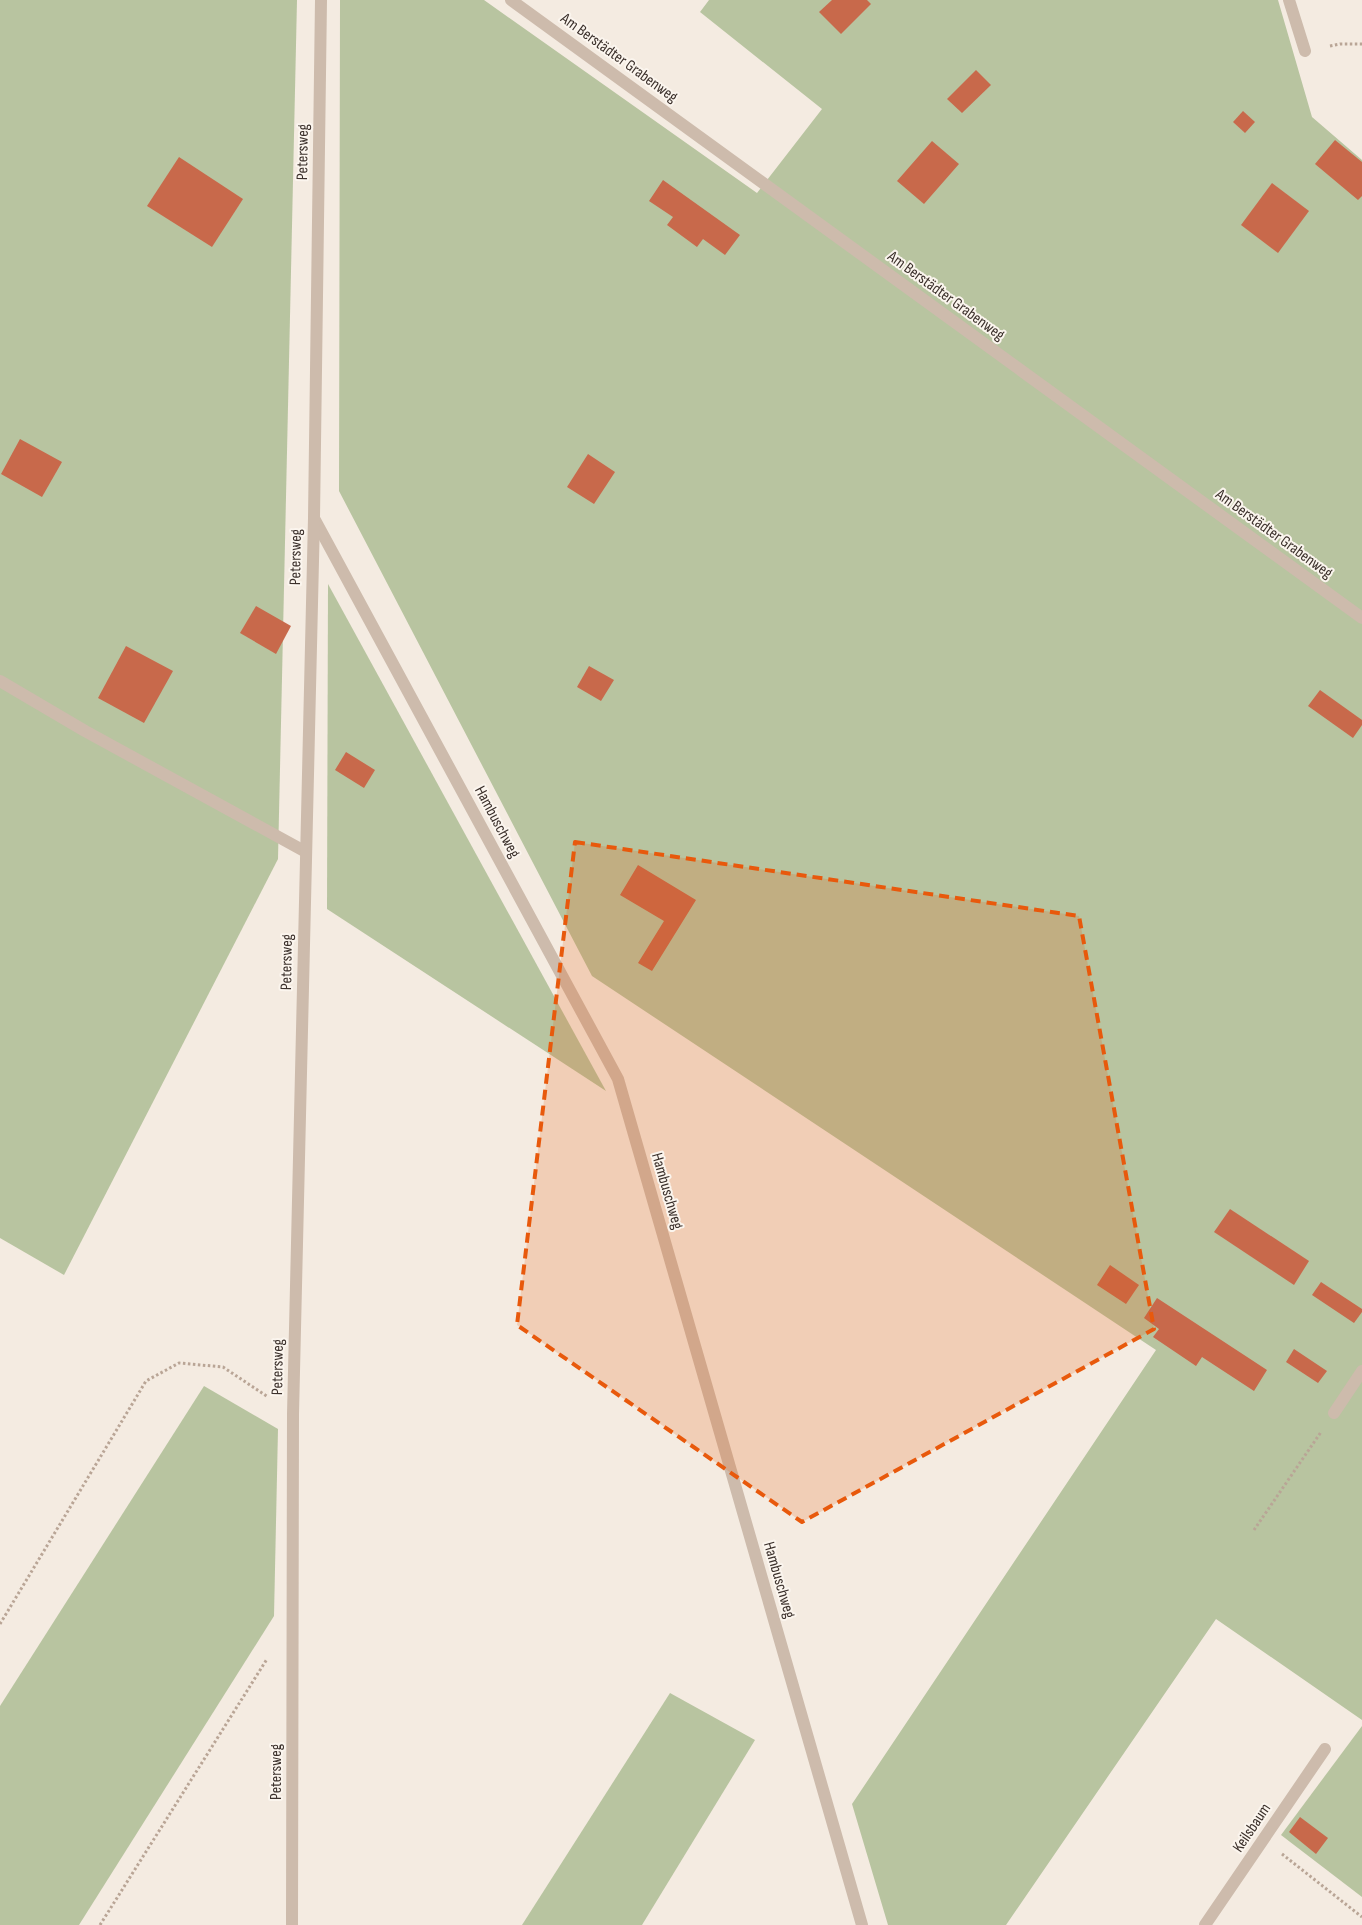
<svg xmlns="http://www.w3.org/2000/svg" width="1362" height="1925" viewBox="0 0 1362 1925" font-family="'Sofia Sans Condensed',sans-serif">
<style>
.green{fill:#b8c4a0}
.building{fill:#c8694b}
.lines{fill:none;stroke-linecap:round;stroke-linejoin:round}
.path{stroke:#b9a596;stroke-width:3;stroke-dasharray:2.5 2.5;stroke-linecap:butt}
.lane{stroke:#cdbbac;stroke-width:12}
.street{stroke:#cdbbac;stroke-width:12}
.marked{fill:#e8590c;fill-opacity:0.2;stroke:#e8590c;stroke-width:4;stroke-dasharray:10 6;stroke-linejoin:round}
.labels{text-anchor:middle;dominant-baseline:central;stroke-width:4;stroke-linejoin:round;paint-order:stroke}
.street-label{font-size:16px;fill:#3b302b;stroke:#fbf5ee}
</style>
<rect width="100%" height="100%" fill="#f4ebe1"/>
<g class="green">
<polygon points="0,0 297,0 278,859 64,1275 0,1238"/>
<polygon points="340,0 484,0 757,193 822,109 700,12 709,0 1278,0 1312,117 1362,160 1362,1720 1216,1619 1006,1925 888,1925 852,1804 1156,1350 592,976 339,491"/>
<polygon points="328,584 606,1091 327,909"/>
<polygon points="204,1386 278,1429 274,1616 79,1925 0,1925 0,1706"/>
<polygon points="670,1693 755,1740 642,1925 522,1925"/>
<polygon points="1362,1726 1362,1897 1281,1835"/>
</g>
<g class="building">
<polygon points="832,0 867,0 871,4 841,34 819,12"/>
<polygon points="976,70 991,85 962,113 947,99"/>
<polygon points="1243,111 1255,122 1245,133 1233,122"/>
<polygon points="1335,140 1362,162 1362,196 1358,200 1315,164"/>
<polygon points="932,141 959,164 924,204 897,181"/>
<polygon points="179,157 243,199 212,247 147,206"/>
<polygon points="663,180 740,235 725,255 703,239 697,247 667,225 673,217 649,201"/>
<polygon points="1272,183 1309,211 1278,253 1241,225"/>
<polygon points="20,439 62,462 42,497 1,474"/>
<polygon points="588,454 615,472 594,504 567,487"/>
<polygon points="256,606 291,626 276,654 240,633"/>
<polygon points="126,646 173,671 144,723 98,698"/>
<polygon points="589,666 614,680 601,701 577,687"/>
<polygon points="1320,690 1362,720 1362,725 1353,738 1308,706"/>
<polygon points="346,752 375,770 364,788 335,770"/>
<polygon points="638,865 696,900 652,971 638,963 664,921 620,895"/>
<polygon points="1230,1209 1309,1261 1294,1285 1214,1232"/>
<polygon points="1110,1265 1139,1285 1126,1304 1097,1285"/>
<polygon points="1321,1282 1362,1309 1362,1312 1354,1323 1312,1295"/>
<polygon points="1157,1298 1267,1370 1254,1391 1202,1357 1196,1366 1153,1337 1159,1329 1144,1318"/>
<polygon points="1294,1349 1327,1371 1318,1383 1286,1362"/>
<polygon points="1300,1817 1328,1838 1316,1854 1289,1832"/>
</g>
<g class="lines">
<g class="path">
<polyline points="1330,46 1340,44 1362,44"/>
<polyline points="1254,1530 1321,1432"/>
<polyline points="0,1624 146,1381 179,1363 223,1367 268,1397"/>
<polyline points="1282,1854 1362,1917"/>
<polyline points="100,1925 267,1659"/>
</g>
<g class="lane">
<polyline points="0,681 85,731 306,852"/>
<polyline points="1205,1925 1325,1749"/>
</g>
<g class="street">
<polyline points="511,0 1362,618"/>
<polyline points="1289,0 1305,51"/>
<polyline points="315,520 618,1079 862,1925"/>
<polyline points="1334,1413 1362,1371"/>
<polyline points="292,1925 293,1414 314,518 321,0"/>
</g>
</g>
<path class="marked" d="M575 842 1079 916 1154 1329 802 1522 517 1325Z"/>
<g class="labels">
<g class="street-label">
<text transform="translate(619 58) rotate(36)">Am Berstädter Grabenweg</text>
<text transform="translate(303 152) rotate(-89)">Petersweg</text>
<text transform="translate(946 296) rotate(36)">Am Berstädter Grabenweg</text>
<text transform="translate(1274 534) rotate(36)">Am Berstädter Grabenweg</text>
<text transform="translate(296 557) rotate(-89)">Petersweg</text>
<text transform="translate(497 822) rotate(62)">Hambuschweg</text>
<text transform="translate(287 962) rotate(-89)">Petersweg</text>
<text transform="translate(667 1191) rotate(74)">Hambuschweg</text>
<text transform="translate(278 1367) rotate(-89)">Petersweg</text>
<text transform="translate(779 1580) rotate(74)">Hambuschweg</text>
<text transform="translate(276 1772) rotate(-90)">Petersweg</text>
<text transform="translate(1252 1828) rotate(-56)">Keilsbaum</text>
</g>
</g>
</svg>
